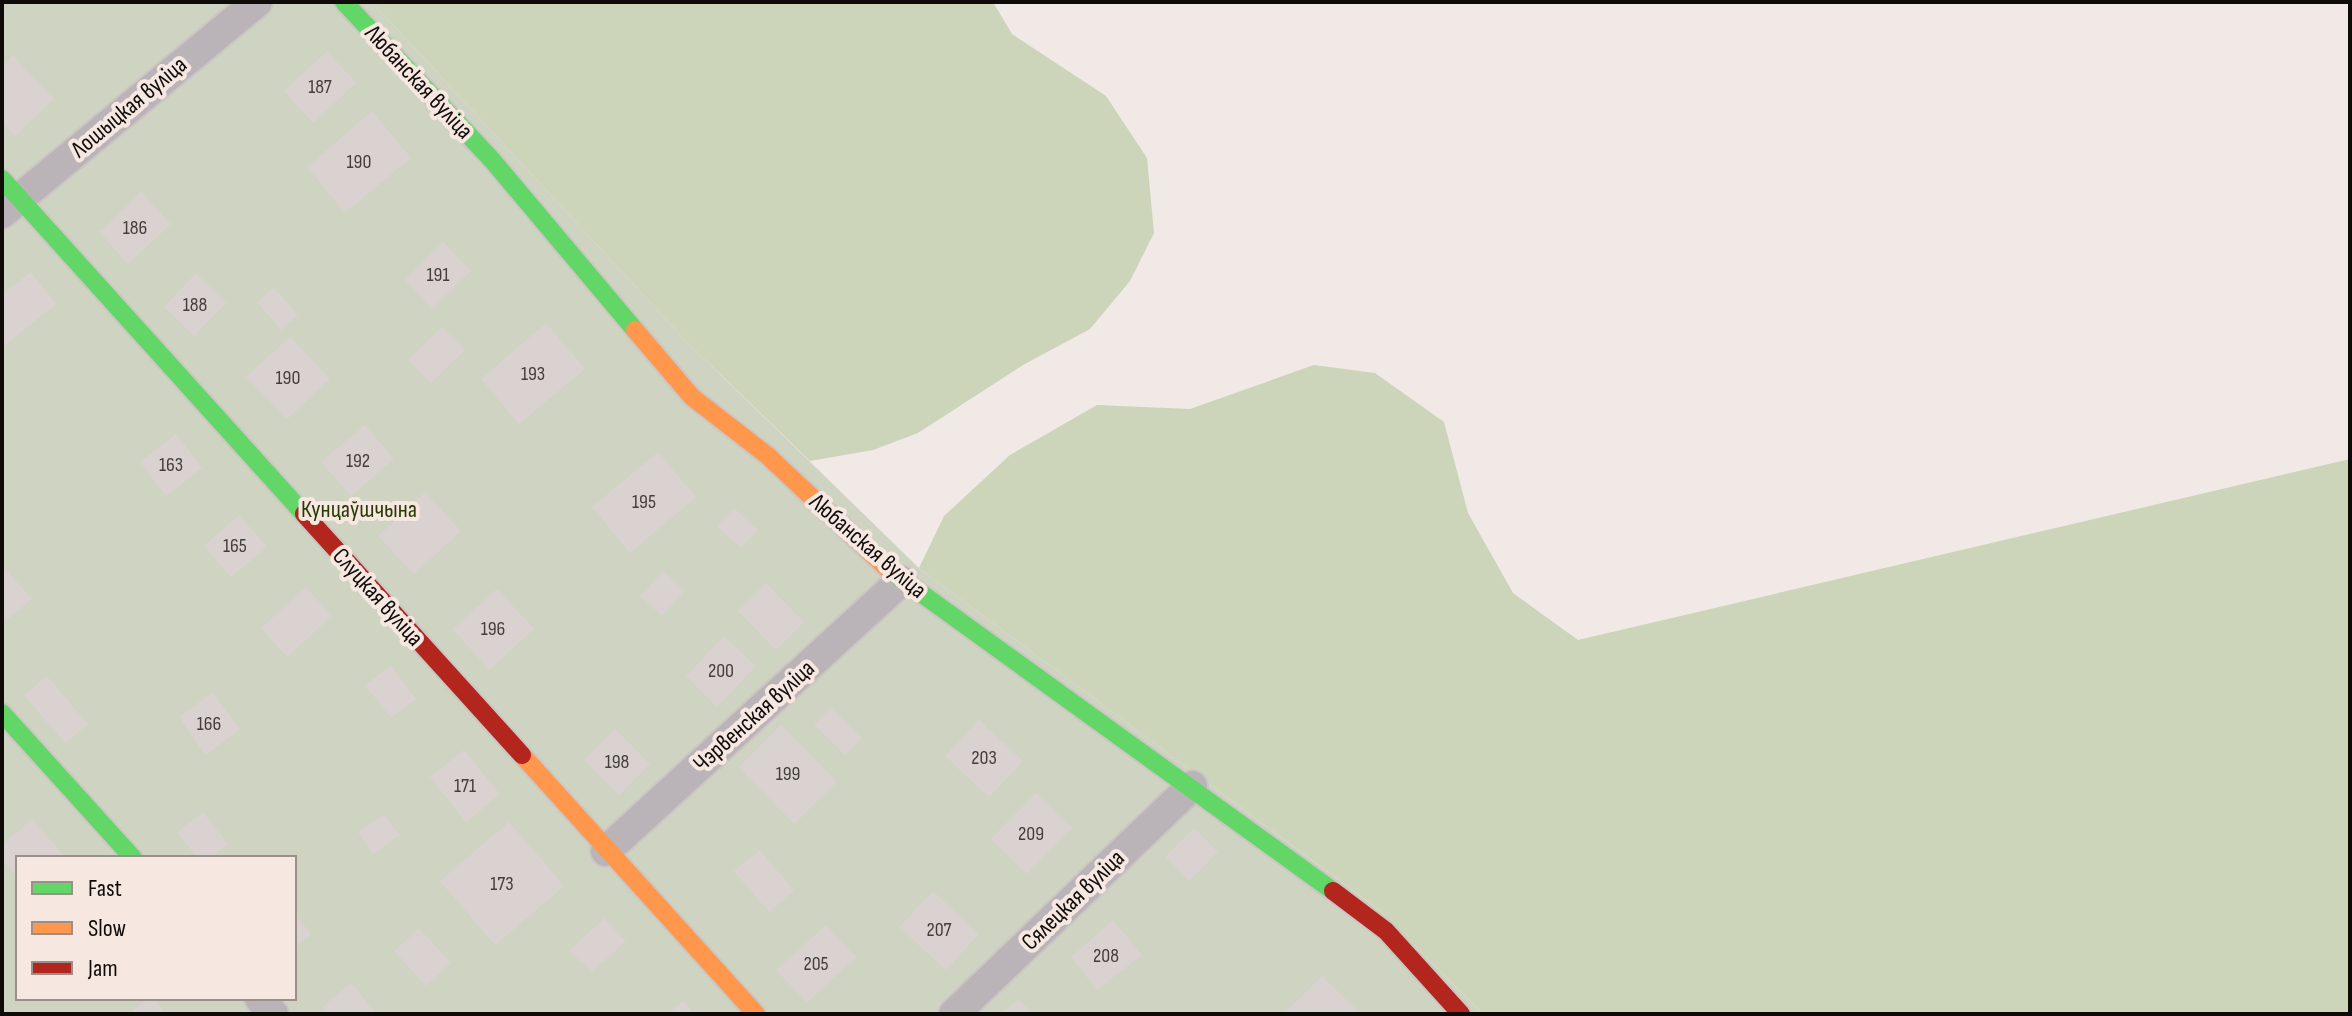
<svg xmlns="http://www.w3.org/2000/svg" width="2352" height="1016" viewBox="0 0 2352 1016" font-family="'Sofia Sans Condensed',sans-serif">
<style>
.green{fill:#cfd4c2;fill-rule:evenodd}
.forest{fill:#ccd4b9}
.building{fill:#d9d2d0}
.lines{fill:none;stroke-linecap:round;stroke-linejoin:round}
.street-casing{stroke:#ccc6c3;stroke-width:34}
.fast-casing{stroke:#ccc6c3;stroke-width:22}
.slow-casing{stroke:#ccc6c3;stroke-width:22}
.jam-casing{stroke:#ccc6c3;stroke-width:22}
.street{stroke:#bab4b8;stroke-width:30}
.fast{stroke:#63d668;stroke-width:18}
.slow{stroke:#ff974d;stroke-width:18}
.jam{stroke:#b3261e;stroke-width:18}
.labels{text-anchor:middle;dominant-baseline:central;stroke-width:8;stroke-linejoin:round;paint-order:stroke}
.number-label{font-size:20px;fill:#423e3c}
.street-label{font-size:24px;fill:#0f0b09;stroke:#f6e8e1}
.park-label{font-size:24px;fill:#283a05;stroke:#f6e8e1}
</style>
<rect width="100%" height="100%" fill="#f1e9e6"/>
<path class="green" d="M2 2H372L688 343 919 568 1378 909 1483 1014H2ZM18 858H294V998H18Z"/>
<g class="forest">
<polygon points="372,2 993,2 1012,34 1106,96 1147,158 1154,233 1130,281 1090,329 1023,365 918,433 873,450 810,461 688,343"/>
<polygon points="1314,365 1375,373 1444,422 1468,513 1513,593 1578,640 2350,459 2350,1014 1483,1014 1378,909 919,568 944,516 1010,455 1097,405 1190,409"/>
</g>
<g class="building">
<polygon points="327,51 356,83 313,123 284,91"/>
<polygon points="13,56 54,99 15,136 2,122 2,67"/>
<polygon points="372,111 411,158 345,213 307,167"/>
<polygon points="141,192 171,224 128,264 99,232"/>
<polygon points="443,242 471,271 432,309 404,280"/>
<polygon points="31,272 56,304 4,346 2,294"/>
<polygon points="196,273 226,303 194,336 164,307"/>
<polygon points="274,288 298,315 281,330 257,302"/>
<polygon points="546,323 585,369 519,424 481,379"/>
<polygon points="442,327 465,350 431,383 408,360"/>
<polygon points="290,337 330,379 287,419 246,377"/>
<polygon points="365,425 394,459 351,496 321,462"/>
<polygon points="176,434 202,468 166,496 140,462"/>
<polygon points="658,452 696,497 630,553 592,507"/>
<polygon points="425,492 461,531 414,574 378,536"/>
<polygon points="734,508 758,530 741,548 717,526"/>
<polygon points="239,515 267,547 231,577 204,546"/>
<polygon points="2,565 32,599 2,624"/>
<polygon points="663,571 685,591 662,616 640,596"/>
<polygon points="766,583 804,622 776,650 738,611"/>
<polygon points="306,587 332,616 287,657 261,628"/>
<polygon points="497,589 534,629 489,670 453,629"/>
<polygon points="724,636 756,666 717,707 686,676"/>
<polygon points="391,666 416,699 391,718 365,685"/>
<polygon points="47,676 88,724 65,743 24,695"/>
<polygon points="213,692 240,730 205,755 179,717"/>
<polygon points="831,707 862,738 845,755 814,725"/>
<polygon points="979,720 1023,761 989,797 945,756"/>
<polygon points="781,725 837,782 794,824 739,767"/>
<polygon points="615,729 650,764 619,795 584,760"/>
<polygon points="464,750 500,794 466,822 430,777"/>
<polygon points="1036,793 1072,828 1027,874 991,839"/>
<polygon points="203,812 228,844 211,858 198,858 177,832"/>
<polygon points="384,815 400,835 373,854 358,832"/>
<polygon points="32,819 66,858 18,858 18,878 2,860 2,845"/>
<polygon points="509,822 564,886 495,945 440,881"/>
<polygon points="1194,828 1218,852 1189,881 1165,857"/>
<polygon points="760,850 794,891 769,912 734,871"/>
<polygon points="933,891 979,934 946,970 899,927"/>
<polygon points="294,914 311,934 294,948"/>
<polygon points="604,918 626,941 592,972 569,951"/>
<polygon points="1113,920 1142,955 1097,990 1071,957"/>
<polygon points="826,925 856,957 807,1003 776,970"/>
<polygon points="419,928 451,963 426,986 394,951"/>
<polygon points="1322,976 1357,1010 1353,1014 1283,1014"/>
<polygon points="351,983 377,1014 328,1014 322,1007"/>
<polygon points="148,998 153,998 166,1014 129,1014"/>
<polygon points="1018,1000 1034,1014 1001,1014"/>
<polygon points="683,1001 694,1014 668,1014"/>
</g>
<g class="lines">
<g class="street-casing">
<g id="street">
<polyline points="2,213 257,2"/>
<polyline points="606,851 901,581"/>
<polyline points="260,998 273,1014"/>
<polyline points="954,1014 1192,786"/>
</g>
</g>
<g class="fast-casing">
<g id="fast">
<polyline points="344,2 492,160 635,330"/>
<polyline points="2,179 304,514"/>
<polyline points="889,570 1333,891"/>
<polyline points="2,713 133,858"/>
</g>
</g>
<g class="slow-casing">
<g id="slow">
<polyline points="635,330 692,397 768,456 889,570"/>
<polyline points="522,755 756,1014"/>
</g>
</g>
<g class="jam-casing">
<g id="jam">
<polyline points="304,514 522,755"/>
<polyline points="1333,891 1386,931 1461,1014"/>
</g>
</g>
<use href="#street" class="street"/>
<use href="#fast" class="fast"/>
<use href="#slow" class="slow"/>
<use href="#jam" class="jam"/>
</g>
<g class="labels">
<g class="number-label">
<text x="320" y="87">187</text>
<text x="359" y="162">190</text>
<text x="135" y="228">186</text>
<text x="438" y="275">191</text>
<text x="195" y="305">188</text>
<text x="533" y="374">193</text>
<text x="288" y="378">190</text>
<text x="358" y="461">192</text>
<text x="171" y="465">163</text>
<text x="644" y="502">195</text>
<text x="235" y="546">165</text>
<text x="493" y="629">196</text>
<text x="721" y="671">200</text>
<text x="209" y="724">166</text>
<text x="984" y="758">203</text>
<text x="617" y="762">198</text>
<text x="788" y="774">199</text>
<text x="465" y="786">171</text>
<text x="1031" y="834">209</text>
<text x="502" y="884">173</text>
<text x="939" y="930">207</text>
<text x="1106" y="956">208</text>
<text x="816" y="964">205</text>
</g>
<g class="street-label">
<text transform="translate(419 82) rotate(47)">Любанская вуліца</text>
<text transform="translate(129 107) rotate(-40)">Лошыцкая вуліца</text>
<text transform="translate(868 546) rotate(41)">Любанская вуліца</text>
<text transform="translate(378 597) rotate(48)">Слуцкая вуліца</text>
<text transform="translate(754 716) rotate(-42)">Чэрвенская вуліца</text>
<text transform="translate(1073 900) rotate(-44)">Сялецкая вуліца</text>
</g>
<g class="park-label">
<text x="359" y="509">Кунцаўшчына</text>
</g>
</g>
<rect width="2352" height="1016" fill="none" stroke="#0f0b09" stroke-width="8"/>
<rect x="16" y="856" width="280" height="144" fill="#f6e8e1" stroke="#9a908b" stroke-width="2"/>
<rect x="32" y="882" width="40" height="12" fill="#63d668" stroke="#9a908b" stroke-width="2"/>
<text x="88" y="896" font-size="24" fill="#0f0b09">Fast</text>
<rect x="32" y="922" width="40" height="12" fill="#ff974d" stroke="#9a908b" stroke-width="2"/>
<text x="88" y="936" font-size="24" fill="#0f0b09">Slow</text>
<rect x="32" y="962" width="40" height="12" fill="#b3261e" stroke="#9a908b" stroke-width="2"/>
<text x="88" y="976" font-size="24" fill="#0f0b09">Jam</text>
</svg>
